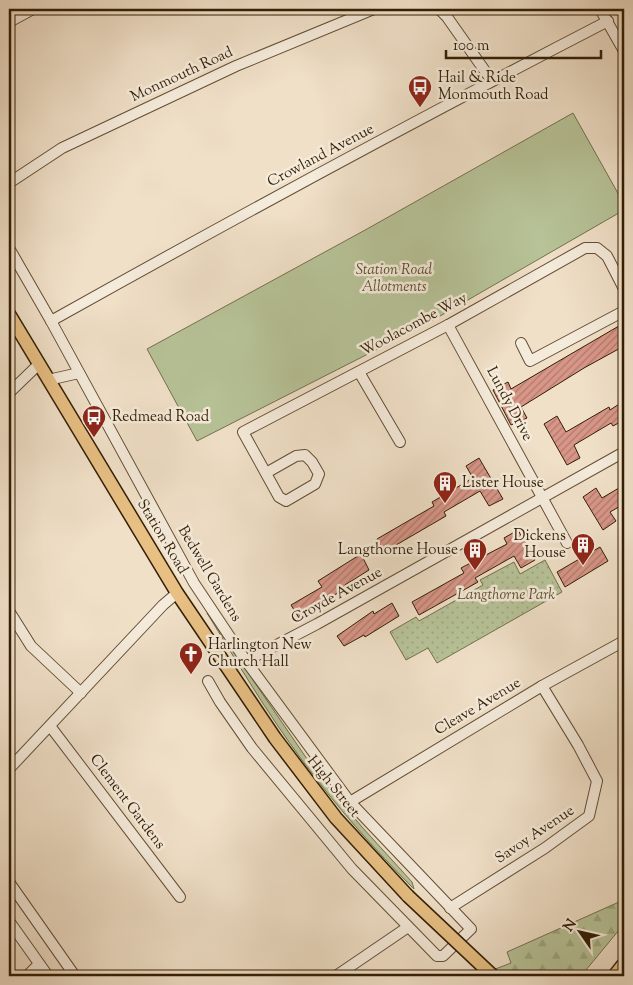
<svg xmlns="http://www.w3.org/2000/svg" width="633" height="985" viewBox="0 0 633 985" font-family="'Sorts Mill Goudy',serif">
<style>
.green{fill:#b7c398;stroke:#74704e}
.forest{fill:url(#forest-firs);stroke:#74704e}
.park{fill:url(#park-dots);stroke:#74704e}
.building{fill:url(#building-hatch);stroke:#321e05}
.lines{fill:none;stroke-linecap:round;stroke-linejoin:round}
.minor-casing{stroke:#624e36;stroke-width:12}
.major-casing{stroke:#321e05;stroke-width:15}
.highway-casing{stroke:#321e05;stroke-width:18}
.minor{stroke:#f5ebdb;stroke-width:10}
.major{stroke:#e8c084;stroke-width:12}
.highway{stroke:#e8c084;stroke-width:15}
.major-bridge-casing{stroke:#321e05;stroke-width:15;stroke-linecap:butt}
.major-bridge{stroke:#e8c084;stroke-width:12}
.labels{text-anchor:middle;dominant-baseline:central;stroke-width:5;stroke-linejoin:round;paint-order:stroke}
.street-label{font-size:15px;fill:#321e05;stroke:#f5ebdb}
.poi-label{font-size:15px;fill:#321e05;stroke:#f5ebdb;text-anchor:start}
.park-label{font-size:15px;font-style:italic;fill:#5a5031;stroke:#f5ebdb}
</style>
<defs>
<pattern id="forest-firs" width="22" height="20" patternUnits="userSpaceOnUse" patternTransform="scale(1.25)"><rect width="22" height="20" fill="#b7c398"/><path d="M5 1l3.5 6h-7zM16 11l3.5 6h-7z" fill="#9ea782"/></pattern>
<pattern id="park-dots" width="8" height="8" patternUnits="userSpaceOnUse" patternTransform="scale(1.25)"><rect width="8" height="8" fill="#b7c398"/><path d="M2 2h.1M6 6h.1" fill="none" stroke="#9ea782" stroke-width="1.8" stroke-linecap="round"/></pattern>
<pattern id="building-hatch" width="6" height="6" patternUnits="userSpaceOnUse" patternTransform="scale(1.25)"><rect width="6" height="6" fill="#d89688"/><path d="M-1 1l2-2M0 6l6-6M5 7l2-2" fill="none" stroke="#b07a6d"/></pattern>
</defs>
<rect width="100%" height="100%" fill="#f0e0c8"/>
<filter id="stains"><feTurbulence type="fractalNoise" baseFrequency=".004" numOctaves="4"/><feColorMatrix values="0 0 0 0 .2 0 0 0 0 .09 0 0 0 0 .02 0 0 0 .5 -.17"/></filter>
<radialGradient id="worn" r=".72"><stop offset=".6" stop-color="#630" stop-opacity="0"/><stop offset="1" stop-color="#630" stop-opacity=".3"/></radialGradient>
<g class="green">
<polygon points="573,113 624,204 624,210 421,327 197,441 147,349 367,229"/>
<path d="M207 613 318 775 362 827 412 882 414 889C374 849 336 806 302 760 267 713 237 662 207 613Z"/>
</g>
<polygon class="forest" points="619,902 624,906 624,924 581,976 477,976 511,963 507,952"/>
<polygon class="park" points="545,560 562,592 437,663 428,648 406,660 390,632 416,617 419,621 483,585 480,580 514,562 520,574"/>
<g class="building">
<polygon points="624,323 624,346 584,368 521,407 527,418 511,425 493,390 508,382 511,389"/>
<polygon points="624,401 624,420 613,426 611,423 574,445 580,458 567,465 544,424 557,416 566,432 609,407 610,410"/>
<polygon points="479,458 503,499 489,506 480,491 444,512 446,516 384,552 377,539 434,506 432,502 473,478 466,466"/>
<polygon points="624,485 624,504 610,512 616,521 603,530 583,497 596,488 602,498"/>
<polygon points="518,530 535,560 521,568 514,556 475,578 478,582 419,615 412,602 464,573 461,568 507,544 504,538"/>
<polygon points="600,547 608,561 565,587 557,572"/>
<polygon points="361,554 369,570 345,585 346,588 323,602 325,604 299,618 291,605 322,587 318,581"/>
<polygon points="392,603 399,616 365,637 364,635 344,646 337,636 373,611 374,614"/>
</g>
<g class="lines">
<g class="minor-casing">
<g id="minor">
<polyline points="439,9 447,17 492,81"/>
<polyline points="600,9 624,51"/>
<polyline points="9,22 33,9"/>
<polyline points="9,183 62,148 236,66 374,9"/>
<polyline points="9,248 51,321 194,583 246,661 350,802 471,929 443,956 437,956 352,869 252,748 220,702 208,681"/>
<path d="M51 321C235 218 420 118 608 21"/>
<polyline points="448,325 567,543"/>
<polyline points="521,343 530,361 624,311"/>
<polyline points="359,372 400,442"/>
<polyline points="48,380 79,373"/>
<polyline points="9,393 38,365"/>
<polyline points="266,473 296,456 305,455 312,462 319,474 315,484 286,501 279,497 243,432 448,325 585,248 597,248 607,256 624,289"/>
<polyline points="9,611 31,646 81,693"/>
<polyline points="246,661 317,624 624,452"/>
<polyline points="50,726 180,897"/>
<polyline points="9,769 163,605 177,593"/>
<polyline points="350,802 542,686 624,641"/>
<polyline points="9,882 75,976"/>
<polyline points="450,908 545,848 589,816 597,781 578,745 542,686"/>
<polyline points="9,921 48,976"/>
<polyline points="27,976 39,964"/>
<polyline points="336,976 408,927"/>
</g>
</g>
<g class="major-casing">
<polyline id="major" points="9,314 177,593 275,738 336,818 408,896"/>
</g>
<g class="highway-casing">
<polyline id="highway" points="616,976 624,966"/>
</g>
<use href="#minor" class="minor"/>
<use href="#major" class="major"/>
<use href="#highway" class="highway"/>
<g class="major-bridge-casing">
<polyline id="major-bridge" points="408,896 493,976"/>
</g>
<use href="#major-bridge" class="major-bridge"/>
</g>
<defs>
<g id="bus-pin" transform="scale(1.25)"><path d="M0 17L-7.5 6A9.5 9.5 0 1 1 7.5 6Z" fill="#8f2418" stroke="#f5ebdb"/><path d="M-5-6H5V4H4V6H2V4H-2V6H-4V4H-5ZM-3.5-4V0h7V-4ZM-3.5 1.2v1.5H-2V1.2ZM2 1.2v1.5H3.5V1.2Z" fill="#fff"/></g>
<g id="building-pin" transform="scale(1.25)"><path d="M0 17L-7.5 6A9.5 9.5 0 1 1 7.5 6Z" fill="#8f2418" stroke="#f5ebdb"/><path d="M-4-6H4V6H1V3H-1V6H-4ZM-2.5-4.3h1.7v1.8h-1.7ZM.8-4.3h1.7v1.8H.8ZM-2.5-1h1.7V.8h-1.7ZM.8-1h1.7V.8H.8Z" fill="#fff"/></g>
<g id="church-pin" transform="scale(1.25)"><path d="M0 17L-7.5 6A9.5 9.5 0 1 1 7.5 6Z" fill="#8f2418" stroke="#f5ebdb"/><path d="M-1.2-6h2.4v3.5h3.3v2.4h-3.3V6h-2.4V-.1h-3.3v-2.4h3.3Z" fill="#fff"/></g>
</defs>
<g fill-rule="evenodd">
<use href="#bus-pin" x="420" y="87"/>
<use href="#bus-pin" x="94" y="417"/>
<use href="#building-pin" x="445" y="483"/>
<use href="#building-pin" x="583" y="545"/>
<use href="#building-pin" x="475" y="550"/>
<use href="#church-pin" x="191" y="654"/>
</g>
<g class="labels">
<g class="street-label">
<text transform="translate(182 75) rotate(-25)">Monmouth Road</text>
<text transform="translate(321 156) rotate(-28)">Crowland Avenue</text>
<text transform="translate(414 325) rotate(-28)">Woolacombe Way</text>
<text transform="translate(509 404) rotate(62)">Lundy Drive</text>
<text transform="translate(162 537) rotate(59)">Station Road</text>
<text transform="translate(209 574) rotate(59)">Bedwell Gardens</text>
<text transform="translate(337 596) rotate(-29)">Croyde Avenue</text>
<text transform="translate(478 707) rotate(-31)">Cleave Avenue</text>
<text transform="translate(333 787) rotate(51)">High Street</text>
<text transform="translate(127 802) rotate(53)">Clement Gardens</text>
<text transform="translate(535 835) rotate(-34)">Savoy Avenue</text>
</g>
<g class="poi-label">
<text x="438" y="78">Hail &amp; Ride<tspan x="438" dy="17">Monmouth Road</tspan></text>
<text x="112" y="417">Redmead Road</text>
<text x="462" y="483">Lister House</text>
<text x="566" y="536" text-anchor="end">Dickens<tspan x="566" dy="17">House</tspan></text>
<text x="458" y="550" text-anchor="end">Langthorne House</text>
<text x="208" y="645">Harlington New<tspan x="208" dy="17">Church Hall</tspan></text>
</g>
<g class="park-label">
<text x="394" y="270">Station Road<tspan x="394" dy="17">Allotments</tspan></text>
<text x="506" y="595">Langthorne Park</text>
</g>
</g>
<rect width="633" height="985" fill="none" stroke="#f0e0c8" stroke-width="30"/>
<rect x="10" y="10" width="613" height="965" fill="none" stroke="#321e05" stroke-width="2.5"/>
<rect x="15" y="15" width="603" height="955" fill="none" stroke="#321e05"/>
<g transform="translate(580 932) rotate(304)" stroke="#f5ebdb" stroke-width="4" paint-order="stroke">
<path d="M0-4L9 19L0 12L-9 19Z" fill="#321e05"/>
<text y="-8" font-size="14" font-weight="bold" text-anchor="middle" fill="#321e05">N</text>
</g>
<path d="M446 50v8h155v-8" fill="none" stroke="#321e05" stroke-width="2.5"/>
<text x="453" y="50" font-size="15" fill="#321e05" stroke="#f5ebdb" stroke-width="4" paint-order="stroke">100 m</text>
<rect width="100%" height="100%" filter="url(#stains)"/>
<rect width="100%" height="100%" fill="url(#worn)"/>
</svg>
